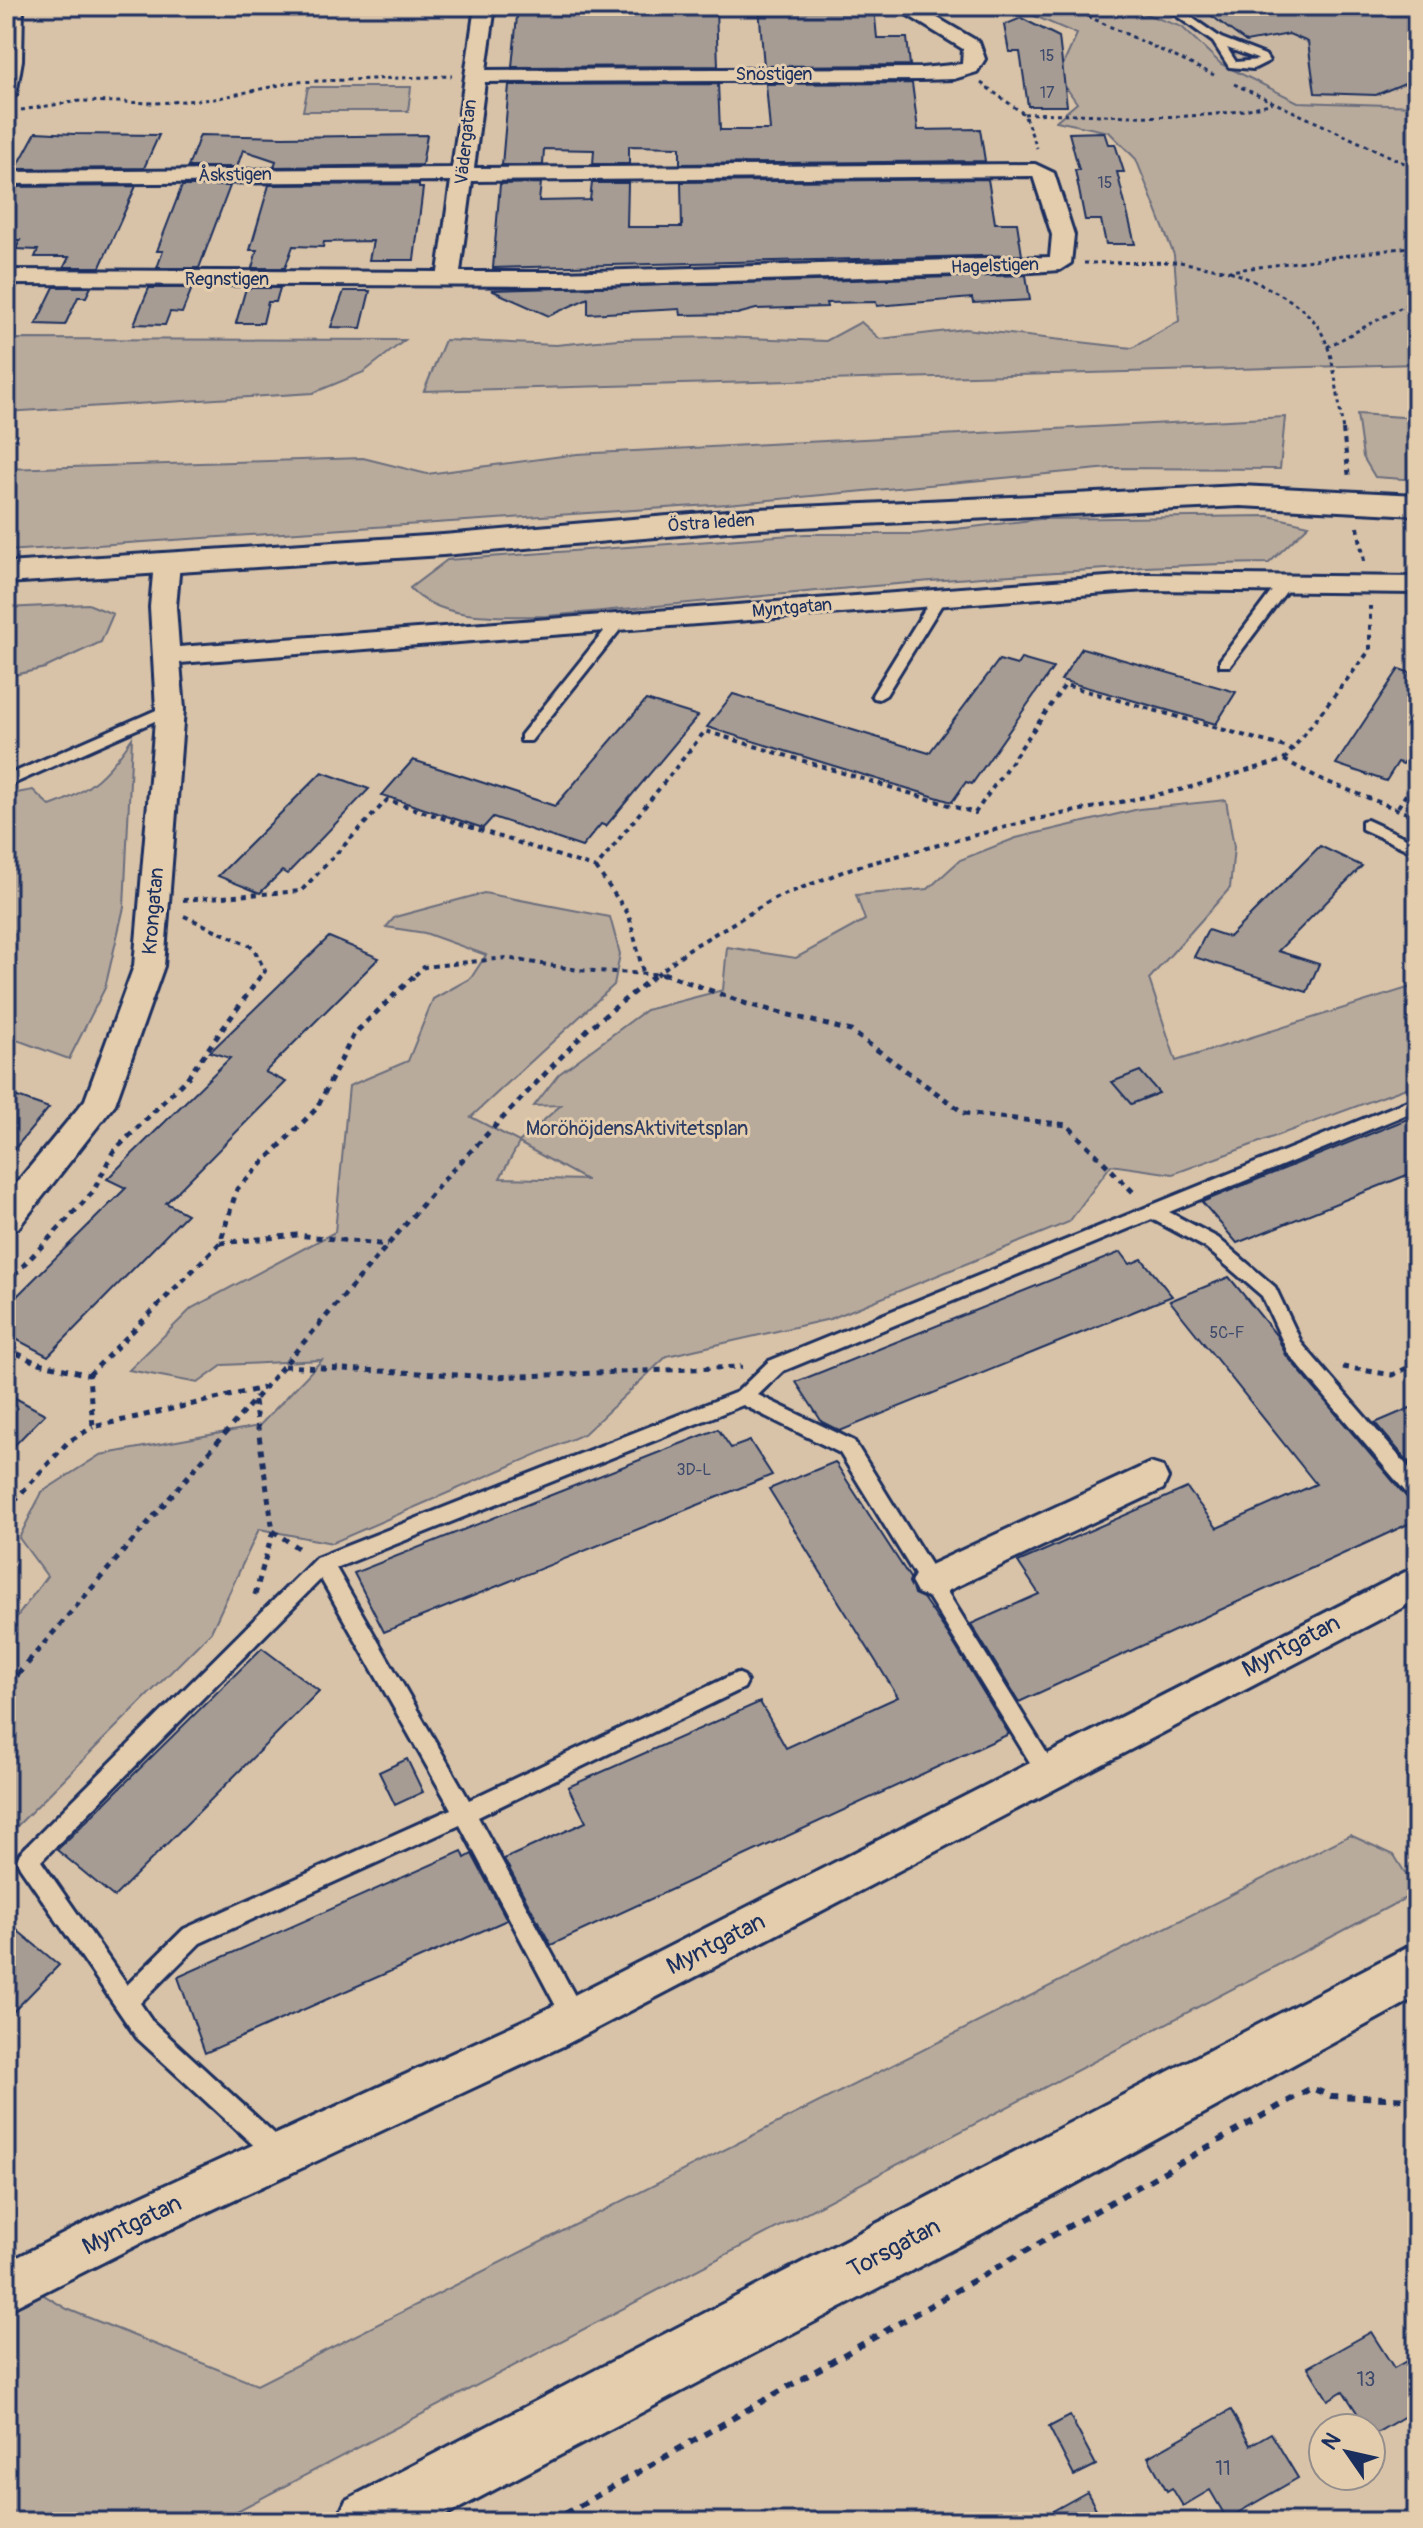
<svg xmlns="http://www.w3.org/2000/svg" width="1423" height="2528" viewBox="0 0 1423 2528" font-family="Pangolin,sans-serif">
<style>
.built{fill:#c9b7a2}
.green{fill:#b9ab9c;stroke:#6a6d7d;stroke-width:2;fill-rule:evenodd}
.building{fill:#a69c94;stroke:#1b2f5e;stroke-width:2}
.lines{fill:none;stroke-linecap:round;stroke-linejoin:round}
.lane-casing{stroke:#1b2f5e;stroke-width:6}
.street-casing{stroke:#1b2f5e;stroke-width:6}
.secondary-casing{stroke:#1b2f5e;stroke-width:6}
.path-far3{stroke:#1b2f5e;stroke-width:3;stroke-dasharray:4 4;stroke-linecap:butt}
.path-far2{stroke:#1b2f5e;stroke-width:4;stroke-dasharray:5 5;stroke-linecap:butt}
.path-far1{stroke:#1b2f5e;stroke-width:5;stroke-dasharray:6 6;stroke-linecap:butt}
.path{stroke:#1b2f5e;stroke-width:6;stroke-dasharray:8 8;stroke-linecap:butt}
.lane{fill:#e4cdad;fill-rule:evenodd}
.street{fill:#e4cdad;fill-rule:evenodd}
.secondary{fill:#e4cdad;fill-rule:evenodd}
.labels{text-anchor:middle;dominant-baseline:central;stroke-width:6;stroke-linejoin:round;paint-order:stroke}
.number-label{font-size:16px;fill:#3e4a6c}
.far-street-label{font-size:18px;fill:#1b2f5e;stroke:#e4cdad}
.street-label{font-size:20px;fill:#1b2f5e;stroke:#e4cdad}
.park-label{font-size:20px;fill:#2b3b64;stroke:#e4cdad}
.near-number-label{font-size:20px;fill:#3e4a6c}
.near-street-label{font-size:24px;fill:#1b2f5e;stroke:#e4cdad}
</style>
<rect width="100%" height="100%" fill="#d8c3a8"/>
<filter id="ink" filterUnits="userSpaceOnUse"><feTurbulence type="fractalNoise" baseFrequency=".0125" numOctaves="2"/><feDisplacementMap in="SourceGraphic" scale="16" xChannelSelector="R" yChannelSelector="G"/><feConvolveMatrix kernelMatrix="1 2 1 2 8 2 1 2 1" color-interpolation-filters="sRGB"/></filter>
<g filter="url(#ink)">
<polygon class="built" points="1123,6 1417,6 1417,106 1298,102 1221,64 1182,27"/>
<g class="green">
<polygon points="1011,6 1123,6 1182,27 1221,64 1298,102 1417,106 1417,364 424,391 445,340 556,345 618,339 719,337 826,341 861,322 880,339 965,329 1132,348 1179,321 1174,255 1136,159 1109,132 1056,121 1077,103 1058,76 1077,34"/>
<polygon points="308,87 411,87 408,111 303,111"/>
<polygon points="6,339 405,340 364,372 313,393 6,412"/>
<polygon points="1357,414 1417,418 1417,480 1375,477 1363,457"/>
<polygon points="1285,417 1280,469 1110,468 727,504 6,551 6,469 363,458 427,474 577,454"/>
<path d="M1269 516 1309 525 1269 563C1027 567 787 595 546 616 503 616 441 622 410 588L447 560 806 534H914L1040 519Z"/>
<polygon points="88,604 113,614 101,642 45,668 6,677 6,608"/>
<path d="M132 738 124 907 105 988 69 1059 6 1036V800L11 794 33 790 50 806C89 793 110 771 132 738Z"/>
<path d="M1226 800 1234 847 1230 888 1149 979 1176 1061 1417 985V1084L1173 1174 1111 1165 1069 1222 830 1319 667 1356 584 1434 332 1543 259 1529 211 1632 6 1837V1632L47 1576 19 1538 42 1492 100 1455 259 1426 322 1360 223 1365 198 1383 129 1370 192 1308 335 1232 349 1086 408 1061 433 999 471 978 486 955 425 933 386 927 395 917 484 893 610 917 620 954 614 985 471 1117 519 1142 561 1105 534 1106 559 1074 646 1010 723 990 727 947 796 958 865 920 856 895 928 889 960 860 1016 838 1139 809ZM519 1143 586 1180H587L500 1178Z"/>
<polygon points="1350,1835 1394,1855 1417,1892 216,2522 6,2522 6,2272 67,2309 257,2385"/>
</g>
<g class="building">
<polygon points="518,6 716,8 718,66 512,67"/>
<polygon points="1199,6 1408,6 1417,12 1417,78 1376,95 1315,93 1308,42 1289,34 1246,42"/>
<polygon points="874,7 877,38 907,38 910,65 764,66 759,8"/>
<polygon points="1021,18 1059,37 1067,106 1028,106 1020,52 1009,52 1004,25"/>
<polygon points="912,83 918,130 980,129 985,161 680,164 680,147 629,146 629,164 593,164 594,150 544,149 543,165 502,165 509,85 718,84 720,130 770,130 766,84"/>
<polygon points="36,132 74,134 159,135 144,168 16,169"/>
<polygon points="1104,132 1108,144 1115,144 1124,172 1117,172 1135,244 1106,244 1101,220 1085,220 1075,170 1079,170 1069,133"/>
<polygon points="200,135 282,137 427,135 422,165 274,167 276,161 243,150 237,167 188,167"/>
<polygon points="988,179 995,223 1017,223 1022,255 493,268 500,184 541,183 539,201 590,200 592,183 628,183 627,227 682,227 681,182"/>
<polygon points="419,184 419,188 423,188 414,260 369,260 373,241 324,242 323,247 293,246 285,268 252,268 257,250 250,250 269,185"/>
<polygon points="136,186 100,267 64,267 69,257 35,257 38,250 16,249 20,240 6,240 6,187"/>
<polygon points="182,186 230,186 199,268 157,268 163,251 157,251"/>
<polygon points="1026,275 1030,300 973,303 972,298 877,306 876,302 826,303 827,307 756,309 737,314 681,315 680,309 588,314 588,298 549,316 491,290"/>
<polygon points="54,287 91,287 86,297 78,297 65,325 36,324"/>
<polygon points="149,288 192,288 182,313 170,312 165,325 134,324"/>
<polygon points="246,288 280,288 276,302 268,302 263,323 236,323"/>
<polygon points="344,291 370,291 361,328 331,327"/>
<polygon points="1082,648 1236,692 1216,724 1061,680"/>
<polygon points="1021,659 1053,668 972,784 966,782 952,802 707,727 733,694 929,753 999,660 1017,665"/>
<polygon points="1399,669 1417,675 1417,742 1403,764 1398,762 1386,781 1336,764"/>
<polygon points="646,700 698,716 606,826 601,824 582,847 493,817 483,828 382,795 413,760 555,806"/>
<polygon points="322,772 369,789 287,874 282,871 260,893 218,876"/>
<polygon points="1320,846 1362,866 1278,951 1319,964 1307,992 1194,957 1208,930 1229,937"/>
<polygon points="329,937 379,958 265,1072 286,1082 166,1203 187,1214 48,1356 6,1334 6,1307 126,1188 107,1179 230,1058 210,1052"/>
<polygon points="1140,1071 1159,1093 1131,1104 1112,1082"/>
<polygon points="6,1093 49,1108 6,1159"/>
<polygon points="1417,1115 1417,1171 1237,1243 1202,1202"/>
<polygon points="1121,1252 1130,1264 1142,1259 1172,1296 840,1431 822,1422 796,1382"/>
<polygon points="1229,1277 1277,1336 1286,1355 1408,1499 1417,1502 1417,1520 1019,1702 971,1624 1039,1594 1018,1562 1187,1488 1217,1528 1316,1484 1170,1301"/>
<polygon points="6,1393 45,1414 6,1454"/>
<polygon points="1417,1405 1417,1472 1375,1423"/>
<polygon points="718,1429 731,1448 750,1441 772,1475 384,1632 354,1573"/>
<polygon points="835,1462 910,1578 914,1594 923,1598 948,1634 1009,1734 551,1945 504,1859 586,1822 568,1787 760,1702 786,1748 898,1697 769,1489"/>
<polygon points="262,1648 319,1691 114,1897 57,1850"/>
<polygon points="407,1759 423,1792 395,1805 379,1772"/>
<polygon points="462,1851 465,1858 472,1854 507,1920 205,2053 178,1977"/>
<polygon points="6,1921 59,1965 6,2019"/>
<polygon points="1371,2332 1394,2368 1417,2355 1417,2409 1371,2436 1371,2428 1367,2428 1343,2391 1328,2400 1308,2367"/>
<polygon points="1231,2410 1250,2445 1271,2433 1298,2478 1227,2519 1210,2490 1183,2506 1172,2488 1167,2491 1148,2457"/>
<polygon points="1070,2416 1096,2465 1074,2476 1049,2427"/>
<polygon points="1087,2492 1103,2522 1033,2522"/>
</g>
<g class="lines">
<g class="lane-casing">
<g id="lane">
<path d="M1163 6H1175L1221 38 1265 55 1269 61 1253 69 1229 67 1213 42ZM1227 48 1257 59 1258 60 1236 62Z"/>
<polygon points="1286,578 1291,579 1291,585 1230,666 1220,666 1220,660 1281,579"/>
<polygon points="940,592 947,596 886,695 879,699 874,698 872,695 933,596"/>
<polygon points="618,619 625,623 623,626 531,741 521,741 521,735 613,620"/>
<polygon points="170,704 175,706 175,712 6,787 6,776"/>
<polygon points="1367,820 1417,843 1417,854 1362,829 1362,821"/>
<path d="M1417 1097V1110L1169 1212 1218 1238 1275 1287 1302 1344 1417 1477V1499L1410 1497 1288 1353 1262 1296 1206 1248 1152 1219 783 1371 758 1395 854 1441 1056 1768 1060 1775 1056 1782 1049 1785 1042 1782 840 1453 743 1405 336 1568 469 1800 730 1676 737 1673 744 1676 747 1682 744 1688 478 1817 582 2009 585 2017 582 2025 574 2028 566 2025 460 1825 200 1943 140 2003 153 2022 289 2147 293 2155 289 2163 281 2167 273 2163 137 2038 20 1867 17 1860 20 1853 316 1558 737 1392 769 1361ZM321 1579 451 1809 184 1929 127 1985 41 1861Z"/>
</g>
</g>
<g class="street-casing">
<g id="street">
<polygon points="6,6 23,6 22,60 16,95 6,101"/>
<path d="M475 6H495L486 70 921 68 962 64 963 49 893 6H917L979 42 985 59 977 72 954 79 921 80 485 82 474 168 1035 164 1054 173 1074 235 1071 263 1060 270 1032 272 560 286 6 284V270L438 272 451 181 6 184V172L452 168ZM1033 176 1052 235 1050 257 560 272H460L472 181Z"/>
<polygon points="167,555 180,563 176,607 179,647 1146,574 1417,577 1417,593 1146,590 180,663 184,709 164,966 115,1104 18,1228 6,1232 6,1196 85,1100 134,966 156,709 150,607 154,563"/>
<polygon points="1150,1463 1163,1467 1168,1478 1163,1489 943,1593 930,1598 917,1593 911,1582 917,1571"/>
<polygon points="1417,1566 1417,1600 563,2046 143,2242 6,2311 6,2263 111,2210 533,2016"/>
</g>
</g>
<g class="secondary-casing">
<g id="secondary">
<polygon points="1240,486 1417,495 1417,515 1240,506 739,530 443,555 6,583 6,563 443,535 739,510"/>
<polygon points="1417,1942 1417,1997 1029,2209 433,2522 336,2522 346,2500"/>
</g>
</g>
<g class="path-far3">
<polyline points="1066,6 1214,75"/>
<polyline points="981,83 1024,114 1037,148"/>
<polyline points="1234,84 1417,169"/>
<polyline points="21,110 80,101 156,103 214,99 294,82 452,76"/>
<path d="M1024 114C1105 111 1194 127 1272 103"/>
<polyline points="1084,263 1180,262 1229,271 1417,246"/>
<path d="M1230 271C1330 312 1329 328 1343 432"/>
<polyline points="1327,347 1417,299"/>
</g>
<g class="path-far2">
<polyline points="1343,430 1349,478"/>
<polyline points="1358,527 1364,561"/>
<polyline points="1284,760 1325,781 1417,817"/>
<polyline points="1398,807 1417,777"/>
<polyline points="596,868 629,915 643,972"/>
<polyline points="183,900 301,891 387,800 596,868 705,731 975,813 1065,685 1292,749"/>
<polyline points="184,916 253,947 265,971 262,975"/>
<polyline points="415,975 424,967 506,958 578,970 669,975"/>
<polyline points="656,975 689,949 776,898 852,868 1032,820 1184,789 1284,760 1370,650 1370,606"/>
</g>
<g class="path-far1">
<polyline points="663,973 747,1004 851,1031 964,1113 1067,1125 1136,1195"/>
<polyline points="220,1243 297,1235 388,1245"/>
<polyline points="6,1284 93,1192 113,1152 188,1077 263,973"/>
<polyline points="6,1348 35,1362 89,1375 93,1427 263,1388"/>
<polyline points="284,1366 496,1377 742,1367"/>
<polyline points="1343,1367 1393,1375 1417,1363"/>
<polyline points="89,1375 220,1243 237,1189 317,1108 354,1034 417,973"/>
<polyline points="254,1401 273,1531 255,1595"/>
<polyline points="6,1510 68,1442 93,1427"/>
<polyline points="273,1531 302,1551"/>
<polyline points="28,1662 448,1175 588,1029 658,973"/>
</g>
<g class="path">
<polyline points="6,1688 30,1660"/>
<polyline points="309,2522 322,2515"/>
<polyline points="551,2522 1311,2088 1331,2096 1417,2099"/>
</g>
<use href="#lane" class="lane"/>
<use href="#street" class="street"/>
<use href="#secondary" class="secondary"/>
</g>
</g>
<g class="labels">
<g class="number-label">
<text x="1047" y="56">15</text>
<text x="1047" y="93">17</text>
<text x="1105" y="183">15</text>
<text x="1227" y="1333">5C-F</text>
<text x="694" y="1470">3D-L</text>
</g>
<g class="far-street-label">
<text x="774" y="74">Snöstigen</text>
<text transform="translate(466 142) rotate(-84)">Vädergatan</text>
<text transform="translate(235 175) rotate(-1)">Åskstigen</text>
<text transform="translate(995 266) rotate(-2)">Hagelstigen</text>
<text x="227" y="279">Regnstigen</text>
<text transform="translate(711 523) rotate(-4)">Östra leden</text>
<text transform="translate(792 608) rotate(-5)">Myntgatan</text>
</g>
<g class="street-label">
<text transform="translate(153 911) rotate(-85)">Krongatan</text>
</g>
<g class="park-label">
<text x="637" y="1128">MoröhöjdensAktivitetsplan</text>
</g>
<g class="near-number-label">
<text x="1366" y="2379">13</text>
<text x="1223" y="2468">11</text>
</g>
<g class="near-street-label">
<text transform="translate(1291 1646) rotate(-28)">Myntgatan</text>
<text transform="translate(716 1944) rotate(-27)">Myntgatan</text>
<text transform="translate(132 2225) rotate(-26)">Myntgatan</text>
<text transform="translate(894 2248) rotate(-28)">Torsgatan</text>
</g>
</g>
<rect width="1423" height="2528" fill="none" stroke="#e4cdad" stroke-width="32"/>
<rect x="16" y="16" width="1391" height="2496" fill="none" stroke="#1b2f5e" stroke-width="3" filter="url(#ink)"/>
<g transform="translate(1347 2452) rotate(304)"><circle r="38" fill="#e4cdad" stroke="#948e8d" stroke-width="2"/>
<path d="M0-6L14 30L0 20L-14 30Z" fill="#1b2f5e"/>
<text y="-12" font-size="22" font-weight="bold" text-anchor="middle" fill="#1b2f5e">N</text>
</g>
</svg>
